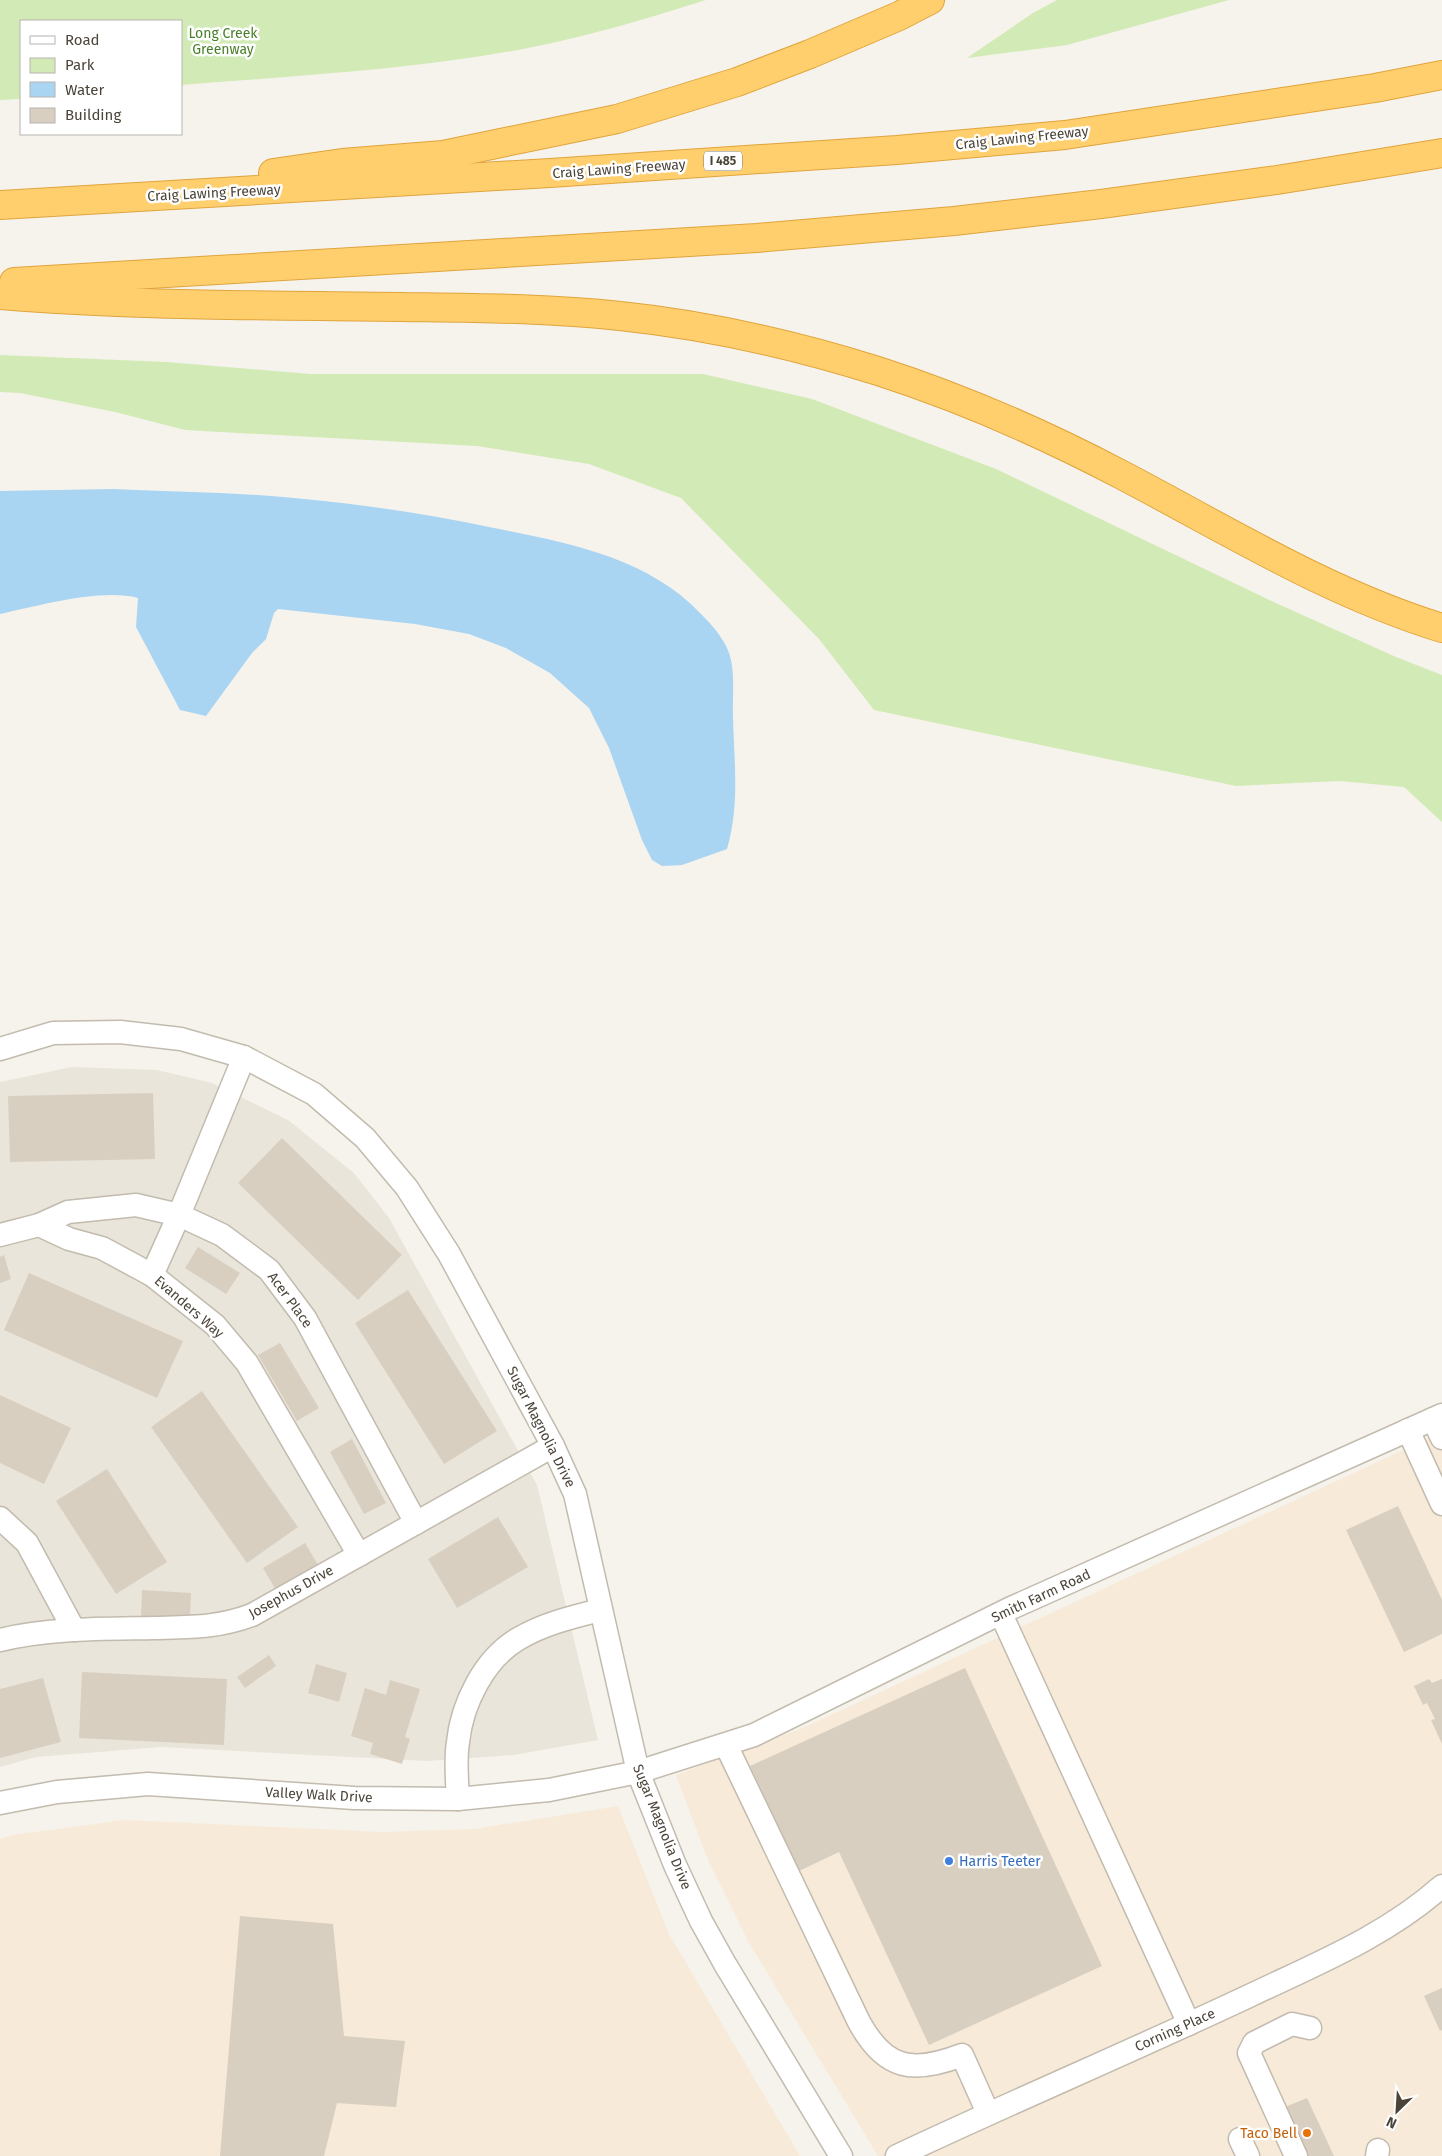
<svg xmlns="http://www.w3.org/2000/svg" width="1442" height="2156" viewBox="0 0 1442 2156" font-family="'Fira Sans',sans-serif">
<style>
.residential{fill:#eae5da}
.commercial{fill:#f7ead8}
.green{fill:#d2eab5}
.water{fill:#a9d4f2}
.building{fill:#d8cfc1}
.lines{fill:none;stroke-linecap:round;stroke-linejoin:round}
.minor-casing{stroke:#c2bbae;stroke-width:25}
.highway-casing{stroke:#e0a43c;stroke-width:30}
.minor{stroke:#fff;stroke-width:22}
.highway{stroke:#ffcf6e;stroke-width:28}
.shop-dot{fill:#3f7fe0;stroke:#fff;stroke-width:2}
.food-dot{fill:#e8710a;stroke:#fff;stroke-width:2}
.labels{text-anchor:middle;dominant-baseline:central;stroke-width:5;stroke-linejoin:round;paint-order:stroke}
.shield{fill:#fff;stroke:#817c74;stroke-width:1}
.shield-label{font-size:12px;font-weight:bold;fill:#4b4439}
.park-label{font-size:14px;fill:#4a7f2a;stroke:#fff}
.street-label{font-size:14px;fill:#4b4439;stroke:#fff}
.shop-label{font-size:14px;fill:#366cbe;stroke:#fff;text-anchor:start}
.food-label{font-size:14px;fill:#c56008;stroke:#fff;text-anchor:end}
</style>
<rect width="100%" height="100%" fill="#f6f3ec"/>
<polygon class="residential" points="72,1067 157,1070 212,1083 288,1120 354,1173 389,1218 537,1485 598,1740 514,1755 428,1761 161,1747 36,1757 0,1767 0,1082"/>
<g class="commercial">
<polygon points="1442,1432 1442,2156 878,2156 748,1941 708,1860 676,1775 805,1727"/>
<polygon points="618,1806 669,1934 800,2156 0,2156 0,1839 13,1835 124,1820 383,1832 475,1829"/>
</g>
<g class="green">
<path d="M0 0H706C646 19 585 37 523 49 411 70 295 76 181 85V21H21V99L0 100Z"/>
<polygon points="1057,0 1229,0 1067,45 967,58 1033,13"/>
<polygon points="0,355 167,362 310,374 703,374 812,399 996,469 1278,604 1396,657 1442,675 1442,822 1404,787 1340,781 1236,786 874,710 819,639 681,498 589,464 477,446 185,430 115,412 20,393 0,392"/>
</g>
<path class="water" d="M113 489C173 492 234 492 294 498 361 504 428 514 494 528 568 543 647 557 701 614 710 623 719 633 725 644 737 665 732 693 733 716 734 762 740 804 727 849L682 865 662 866 652 860 642 840 609 748 589 708 550 673 506 648 469 634 415 624 278 609 274 613 266 639 252 653 206 716 180 710 136 627 138 598C101 588 38 606 0 614V491Z"/>
<g class="building">
<polygon points="153,1093 155,1159 10,1162 8,1096"/>
<polygon points="282,1138 402,1255 358,1300 238,1183"/>
<polygon points="198,1247 240,1273 226,1294 185,1268"/>
<polygon points="4,1255 11,1279 0,1283 0,1257"/>
<polygon points="29,1273 183,1341 157,1398 4,1330"/>
<polygon points="408,1290 497,1431 444,1464 355,1323"/>
<polygon points="280,1343 319,1408 297,1421 258,1355"/>
<polygon points="202,1391 298,1527 247,1563 151,1427"/>
<polygon points="0,1395 71,1428 44,1484 0,1463"/>
<polygon points="352,1439 386,1503 364,1514 330,1452"/>
<polygon points="107,1469 167,1562 116,1594 56,1501"/>
<polygon points="1398,1506 1442,1600 1442,1634 1404,1652 1346,1530"/>
<polygon points="498,1517 528,1567 457,1608 428,1559"/>
<polygon points="305,1543 318,1565 276,1590 263,1568"/>
<polygon points="142,1590 191,1593 190,1618 141,1616"/>
<polygon points="269,1655 276,1666 245,1688 237,1677"/>
<polygon points="316,1664 347,1673 339,1702 308,1693"/>
<polygon points="965,1668 1102,1966 929,2045 839,1852 799,1871 750,1766"/>
<polygon points="82,1672 227,1679 224,1745 79,1738"/>
<polygon points="43,1678 61,1742 0,1758 0,1689"/>
<polygon points="1429,1679 1432,1683 1442,1679 1442,1744 1431,1720 1435,1719 1427,1703 1423,1705 1414,1686"/>
<polygon points="390,1680 420,1689 405,1737 410,1739 402,1764 370,1754 373,1743 351,1736 365,1688 386,1695"/>
<polygon points="240,1916 333,1924 344,2036 405,2041 396,2107 337,2103 324,2156 220,2156"/>
<polygon points="1442,1988 1442,2030 1440,2031 1424,1996"/>
<polygon points="1307,2098 1334,2156 1301,2156 1280,2109"/>
</g>
<g class="lines">
<g class="minor-casing">
<g id="minor">
<polyline points="0,1049 53,1033 120,1032 181,1039 244,1057 314,1094 365,1138 407,1188 449,1254 553,1446 575,1494 638,1772 675,1865 701,1921 725,1964 841,2156"/>
<polyline points="39,1225 68,1212 136,1205 179,1215 222,1235 269,1270 305,1318 416,1523"/>
<polyline points="0,1235 39,1225 69,1239 102,1248 152,1275 215,1325 247,1363 359,1555"/>
<polyline points="152,1275 179,1215 244,1057"/>
<polyline points="1433,1419 1442,1438"/>
<polyline points="1408,1430 1442,1504"/>
<polyline points="0,1518 27,1543 74,1630"/>
<polyline points="1001,1614 1189,2024"/>
<path d="M0 1640C50 1628 103 1629 154 1628 191 1627 217 1628 252 1615L553 1446"/>
<path d="M726 1745 859 2022C885 2070 913 2074 962 2055L988 2113"/>
<path d="M458 1799C457 1780 455 1760 458 1742 462 1704 484 1659 518 1639 543 1624 572 1617 600 1610"/>
<polyline points="0,1803 57,1792 148,1784 354,1798 458,1799 549,1790 638,1772 754,1735 1009,1609 1442,1415"/>
<polyline points="1240,2139 1248,2156"/>
<path d="M897 2156C1014 2101 1132 2051 1249 1996 1316 1964 1386 1936 1442 1886"/>
<polyline points="1296,2156 1249,2053 1254,2043 1292,2024 1310,2028"/>
<polyline points="1377,2156 1378,2150"/>
</g>
</g>
<g class="highway-casing">
<g id="highway">
<polyline points="273,173 342,163 443,155 617,119 737,82 810,54 899,16 930,0"/>
<polyline points="0,205 550,173 897,150 1065,135 1375,88 1442,75"/>
<polyline points="14,282 757,238 954,221 1101,204 1277,180 1442,153"/>
<path d="M0 295C133 306 267 305 401 307 474 308 547 308 620 316 707 325 795 345 878 371 962 398 1044 434 1122 475 1227 530 1328 593 1442 628"/>
</g>
</g>
<use href="#minor" class="minor"/>
<use href="#highway" class="highway"/>
</g>
<circle class="shop-dot" cx="949" cy="1861" r="5"/>
<circle class="food-dot" cx="1307" cy="2133" r="5"/>
<g class="labels">
<rect class="shield" x="704" y="151.5" width="38" height="19" rx="4"/>
<g class="shield-label">
<text x="723" y="161">I 485</text>
</g>
<g class="park-label">
<text x="223" y="33">Long Creek<tspan x="223" dy="16">Greenway</tspan></text>
</g>
<g class="street-label">
<text transform="translate(1022 138) rotate(-6)">Craig Lawing Freeway</text>
<text transform="translate(619 169) rotate(-4)">Craig Lawing Freeway</text>
<text transform="translate(214 193) rotate(-3)">Craig Lawing Freeway</text>
<text transform="translate(290 1300) rotate(54)">Acer Place</text>
<text transform="translate(189 1307) rotate(41)">Evanders Way</text>
<text transform="translate(541 1427) rotate(63)">Sugar Magnolia Drive</text>
<text transform="translate(291 1592) rotate(-29)">Josephus Drive</text>
<text transform="translate(1041 1596) rotate(-25)">Smith Farm Road</text>
<text transform="translate(319 1795) rotate(3)">Valley Walk Drive</text>
<text transform="translate(662 1827) rotate(68)">Sugar Magnolia Drive</text>
<text transform="translate(1175 2030) rotate(-24)">Corning Place</text>
</g>
<g class="shop-label">
<text x="959" y="1861">Harris Teeter</text>
</g>
<g class="food-label">
<text x="1297" y="2133">Taco Bell</text>
</g>
</g>
<rect x="20" y="20" width="162" height="115" fill="#ffffff" stroke="#b7b4b0"/>
<rect x="30" y="36" width="25" height="8" fill="#ffffff" stroke="#b7b4b0"/>
<text x="65" y="45" font-size="15" fill="#4b4439">Road</text>
<rect x="30" y="58" width="25" height="15" fill="#d2eab5" stroke="#b7b4b0"/>
<text x="65" y="70" font-size="15" fill="#4b4439">Park</text>
<rect x="30" y="82" width="25" height="15" fill="#a9d4f2" stroke="#b7b4b0"/>
<text x="65" y="95" font-size="15" fill="#4b4439">Water</text>
<rect x="30" y="108" width="25" height="15" fill="#d8cfc1" stroke="#b7b4b0"/>
<text x="65" y="120" font-size="15" fill="#4b4439">Building</text>
<g transform="translate(1397 2111) rotate(205)" stroke="#ffffff" stroke-width="4" paint-order="stroke">
<path d="M0-4L9 19L0 12L-9 19Z" fill="#4b4439"/>
<text y="-8" font-size="14" font-weight="bold" text-anchor="middle" fill="#4b4439">N</text>
</g>
</svg>
